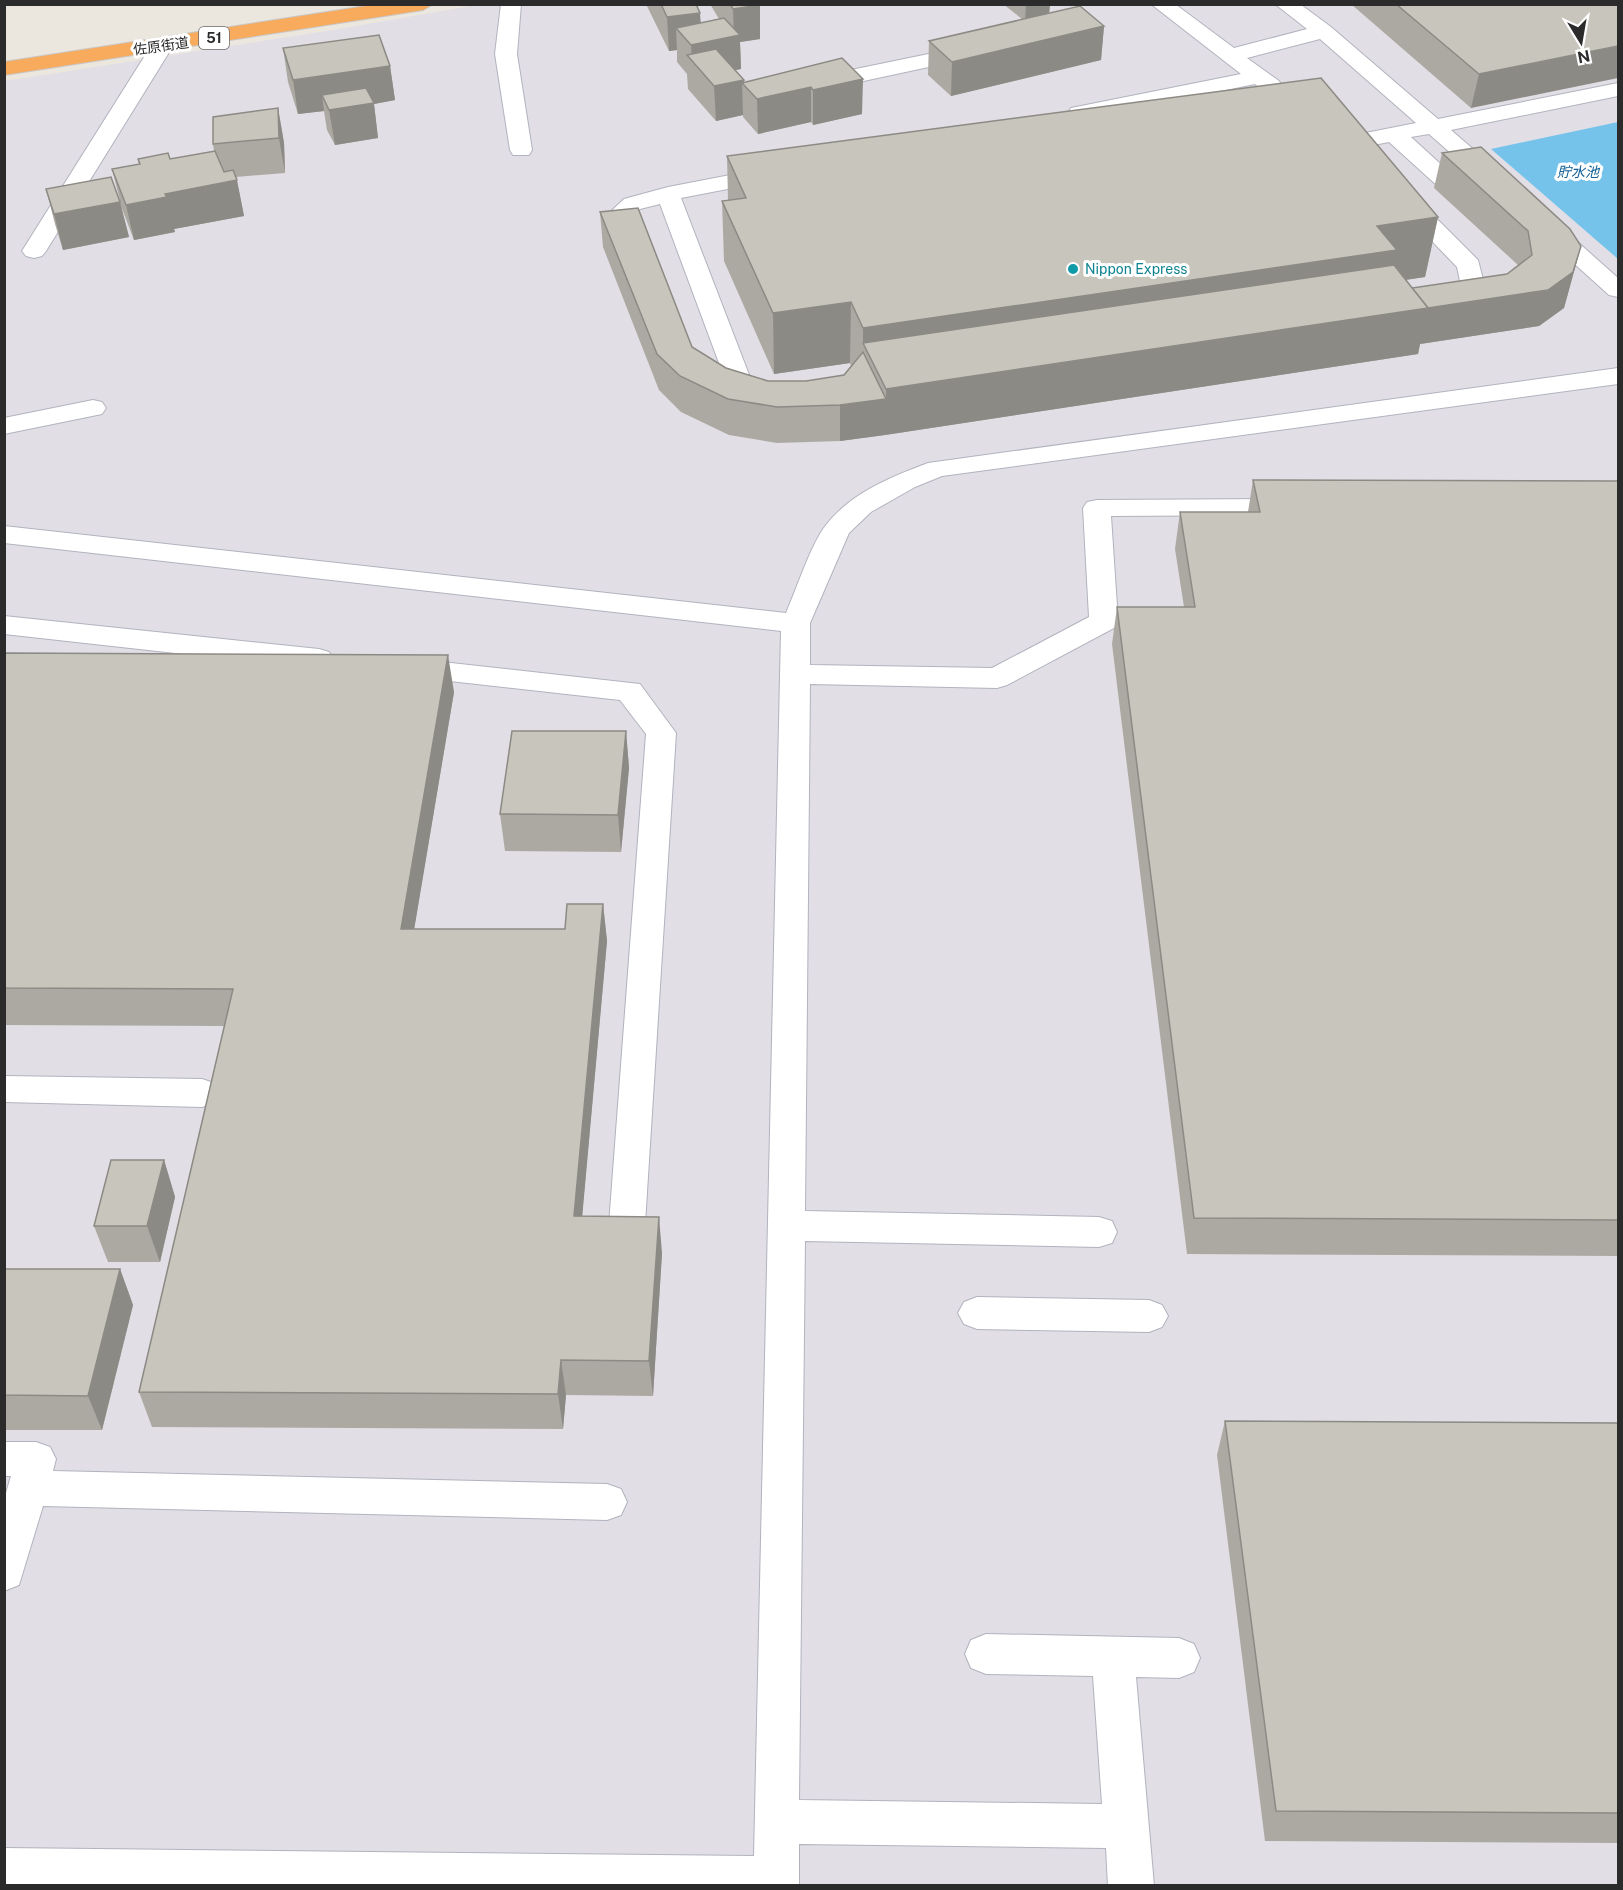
<svg xmlns="http://www.w3.org/2000/svg" width="1623" height="1890" viewBox="0 0 1623 1890" font-family="'Public Sans','Noto Sans JP',sans-serif">
<style>
.industrial{fill:#e1dee5}
.water{fill:#75c3eb}
.lines{fill:none;stroke-linecap:round;stroke-linejoin:round}
.minor-casing{stroke:#b1b3be;stroke-width:2}
.highway-casing{stroke:#c8c8c8;stroke-width:2}
.minor{fill:#fff;fill-rule:evenodd}
.highway{fill:#f8aa5d;fill-rule:evenodd}
.wall{fill:#aca9a2}
.shaded-wall{fill:#8c8a84}
.building{fill:#c8c5bc;stroke:#8c8a84;stroke-width:1.5}
.culture-dot{fill:#0f9aa8;stroke:#fff;stroke-width:2}
.labels{text-anchor:middle;dominant-baseline:central;stroke-width:6;stroke-linejoin:round;paint-order:stroke}
.shield{fill:#fff;stroke:#6b6b6b;stroke-width:1.5}
.shield-label{font-size:14px;font-weight:bold;fill:#2b2b2b}
.far-street-label{font-size:14px;fill:#2b2b2b;stroke:#fff}
.far-water-label{font-size:14px;font-style:italic;fill:#126198;stroke:#fff}
.far-culture-label{font-size:14px;fill:#0d838f;stroke:#fff;text-anchor:start}
</style>
<rect width="100%" height="100%" fill="#ece7de"/>
<polygon class="industrial" points="476,5 1618,5 1618,1885 5,1885 5,81 339,29"/>
<polygon class="water" points="1618,122 1618,259 1491,149"/>
<g class="lines">
<g class="minor-casing">
<g id="minor">
<polygon points="501,4 521,4 517,54 532,150 529,155 513,155 510,150 495,54"/>
<polygon points="1151,4 1175,4 1234,48 1307,29 1275,4 1300,4 1331,27 1438,119 1618,83 1618,96 1451,130 1503,175 1507,180 1503,185 1487,185 1429,134 1411,137 1458,180 1462,185 1458,190 1442,190 1389,142 1348,150 1340,148 1337,143 1340,138 1416,123 1320,39 1247,58 1279,81 1282,86 1279,91 1263,91 1255,84 1079,120 1071,118 1068,113 1071,108 1241,74"/>
<polygon points="162,40 170,41 173,46 46,251 42,256 34,258 26,256 22,251 151,46 154,41"/>
<polygon points="972,45 980,46 983,51 980,56 817,91 809,89 806,84 809,79 817,77"/>
<polygon points="772,167 780,169 784,174 780,179 681,198 753,385 774,390 778,395 774,400 765,403 733,395 729,390 660,204 640,209 630,218 633,246 629,251 621,253 613,251 609,246 606,216 624,199 668,187"/>
<polygon points="1404,192 1412,194 1478,260 1486,291 1483,296 1442,305 1433,303 1430,298 1433,293 1461,286 1457,267 1396,204 1392,199 1396,194"/>
<polygon points="1545,218 1553,220 1618,278 1618,297 1609,295 1537,230 1533,225 1537,220"/>
<path d="M1618 368V384L942 476 915 487 871 512 849 533 810 623V665L992 668 1089 617 1083 508 1087 502 1097 500 1293 499 1303 501 1307 507 1303 513 1293 515 1111 516 1118 621 1114 628 1007 685 997 688 810 684 805 1211 1099 1217 1112 1221 1117 1232 1112 1243 1099 1247 805 1241 799 1800 1102 1804 1093 1676 986 1674 971 1668 965 1654 971 1640 986 1634 1179 1638 1194 1644 1200 1658 1194 1672 1179 1678 1136 1677 1154 1886H1108L1106 1848 799 1844V1886H4V1848L754 1856 781 631 4 543V526L786 613C797 588 811 544 826 525 851 493 891 477 928 463Z"/>
<polygon points="93,400 102,402 106,408 102,414 4,434 4,418"/>
<polygon points="4,616 319,649 329,652 334,659 329,666 319,669 4,634"/>
<polygon points="406,658 640,684 676,733 645,1224 640,1234 627,1239 614,1234 609,1224 646,734 620,700 396,675 391,668 396,661"/>
<polygon points="4,1076 202,1079 214,1083 219,1093 214,1103 202,1107 4,1102"/>
<polygon points="977,1297 1149,1300 1162,1305 1168,1316 1162,1327 1149,1332 977,1329 964,1324 958,1313 964,1302"/>
<polygon points="4,1442 36,1442 50,1447 56,1459 53,1471 607,1484 621,1489 627,1502 621,1515 607,1520 43,1506 19,1585 4,1591 4,1500 11,1476 4,1476"/>
</g>
</g>
<g class="highway-casing">
<polygon id="highway" points="379,4 433,4 423,10 4,75 4,62"/>
</g>
<use href="#minor" class="minor"/>
<use href="#highway" class="highway"/>
</g>
<g class="wall">
<polygon points="646,4 696,4 701,23 719,19 710,4 759,4 760,39 740,42 741,69 735,70 744,83 842,58 862,114 813,125 811,122 758,134 743,117 743,115 716,121 688,89 687,74 677,62 677,50 669,51"/>
<polygon points="1003,4 1050,4 1049,13 1104,26 1101,60 951,96 928,75 929,41 1022,19"/>
<polygon points="1351,4 1618,4 1471,108"/>
<polygon points="283,48 390,66 395,100 374,104 378,138 335,145 327,130 324,111 298,114 288,82"/>
<polygon points="278,108 284,143 285,173 236,177 244,216 174,229 175,232 134,240 121,206 129,237 63,250 55,224 46,189 120,200 112,169 139,164 138,159 170,159 214,151 213,144"/>
<polygon points="1442,153 1581,246 1564,308 1539,326 1420,344 1418,354 885,435 840,441 777,443 729,435 681,412 659,390 603,247 600,212 692,347 726,368 768,381 806,381 844,375 851,366 850,363 774,374 724,261 722,201 728,200 727,156 1438,217 1425,277 1406,280 1412,288 1507,274 1518,265 1434,188"/>
<polygon points="1253,480 1618,481 1618,1256 1187,1254 1112,644 1117,607 1184,607 1175,549 1180,512 1248,512"/>
<polygon points="4,653 454,692 414,929 565,929 603,904 607,941 582,1216 662,1253 653,1396 566,1395 563,1429 152,1427 139,1392 224,1026 4,1025"/>
<polygon points="626,731 629,768 621,852 505,851 500,814"/>
<polygon points="164,1160 175,1197 160,1262 108,1262 94,1226"/>
<polygon points="4,1269 120,1269 133,1305 102,1430 4,1430"/>
<polygon points="1225,1421 1618,1423 1618,1843 1265,1841 1217,1455"/>
</g>
<g class="shaded-wall">
<polygon points="1026,4 1050,4 1049,15 1025,22"/>
<polygon points="760,5 760,39 740,42 741,69 706,76 692,60 691,45 676,28 677,50 669,51 667,17 700,13 702,43 734,36 733,9"/>
<polygon points="1104,26 1101,60 951,96 952,62"/>
<polygon points="1618,46 1618,78 1471,108 1479,74"/>
<polygon points="390,66 395,100 374,104 378,138 335,145 329,110 322,95 324,111 298,114 293,80"/>
<polygon points="863,79 862,114 813,125 813,90"/>
<polygon points="744,80 744,85 742,83 743,115 716,121 714,86"/>
<polygon points="811,87 811,122 758,134 757,99"/>
<polygon points="278,108 284,143 285,173 279,138"/>
<polygon points="237,180 244,216 174,229 175,232 134,240 126,205 165,194"/>
<polygon points="120,202 129,237 63,250 54,214"/>
<polygon points="1438,217 1425,277 1390,282 863,343 863,328 1377,226"/>
<polygon points="1581,246 1564,308 1539,326 1420,344 1418,354 885,435 840,441 840,405 886,399 886,389 1548,290"/>
<polygon points="851,302 850,363 774,374 773,313"/>
<polygon points="448,655 454,692 408,966 401,929"/>
<polygon points="626,731 629,768 621,852 618,815"/>
<polygon points="603,904 607,941 579,1252 574,1216"/>
<polygon points="164,1160 175,1197 160,1262 147,1226"/>
<polygon points="659,1217 662,1253 653,1396 649,1361"/>
<polygon points="120,1269 133,1305 102,1430 88,1396"/>
<polygon points="561,1360 566,1395 563,1429 558,1394"/>
</g>
<g class="building">
<polygon points="661,4 696,4 700,13 667,17"/>
<polygon points="730,4 759,4 760,5 733,9"/>
<polygon points="1396,4 1618,4 1618,46 1479,74"/>
<polygon points="1080,6 1104,26 952,62 929,41"/>
<polygon points="724,18 740,35 691,45 676,28"/>
<polygon points="379,35 390,66 293,80 283,48"/>
<polygon points="716,49 744,80 714,86 687,55"/>
<polygon points="842,58 863,79 813,90 811,87 757,99 742,83"/>
<polygon points="1321,78 1438,217 1377,226 1397,250 863,328 851,302 773,313 722,201 746,198 727,156"/>
<polygon points="366,88 374,103 329,110 322,95"/>
<polygon points="278,108 279,138 213,144 213,117"/>
<polygon points="1481,147 1570,229 1581,246 1573,272 1548,290 1428,308 1412,288 1507,274 1532,255 1528,231 1442,153"/>
<polygon points="215,151 224,172 233,170 237,180 165,194 167,197 126,205 112,169 140,164 138,159 168,153 170,159"/>
<polygon points="111,177 120,202 54,214 46,189"/>
<polygon points="638,208 692,347 726,368 768,381 806,381 844,375 863,352 886,399 840,405 777,407 728,399 680,376 657,354 600,212"/>
<polygon points="1394,265 1428,308 886,389 863,343"/>
<polygon points="1253,480 1618,481 1618,1220 1194,1218 1117,607 1195,607 1180,512 1260,512"/>
<polygon points="4,653 448,655 401,929 565,929 567,904 603,904 574,1216 659,1217 649,1361 561,1360 558,1394 139,1392 233,989 4,988"/>
<polygon points="512,731 626,731 618,815 500,814"/>
<polygon points="111,1160 164,1160 147,1226 94,1226"/>
<polygon points="4,1269 120,1269 88,1396 4,1395"/>
<polygon points="1225,1421 1618,1423 1618,1813 1276,1811"/>
</g>
<circle class="culture-dot" cx="1073" cy="269" r="6"/>
<g class="labels">
<rect class="shield" x="199" y="27" width="30" height="22" rx="4.5"/>
<g class="shield-label">
<text x="214" y="38">51</text>
</g>
<g class="far-street-label">
<text transform="translate(161 46) rotate(-8)">佐原街道</text>
</g>
<g class="far-water-label">
<text x="1578" y="172">貯水池</text>
</g>
<g class="far-culture-label">
<text x="1085" y="269">Nippon Express</text>
</g>
</g>
<rect width="1623" height="1890" fill="none" stroke="#2b2b2b" stroke-width="12"/>
<g transform="translate(1581 42) rotate(169)" stroke="#ffffff" stroke-width="4.5" paint-order="stroke">
<path d="M0-4.5L10 22L0 15L-10 22Z" fill="#2b2b2b"/>
<text y="-9" font-size="16" font-weight="bold" text-anchor="middle" fill="#2b2b2b">N</text>
</g>
</svg>
